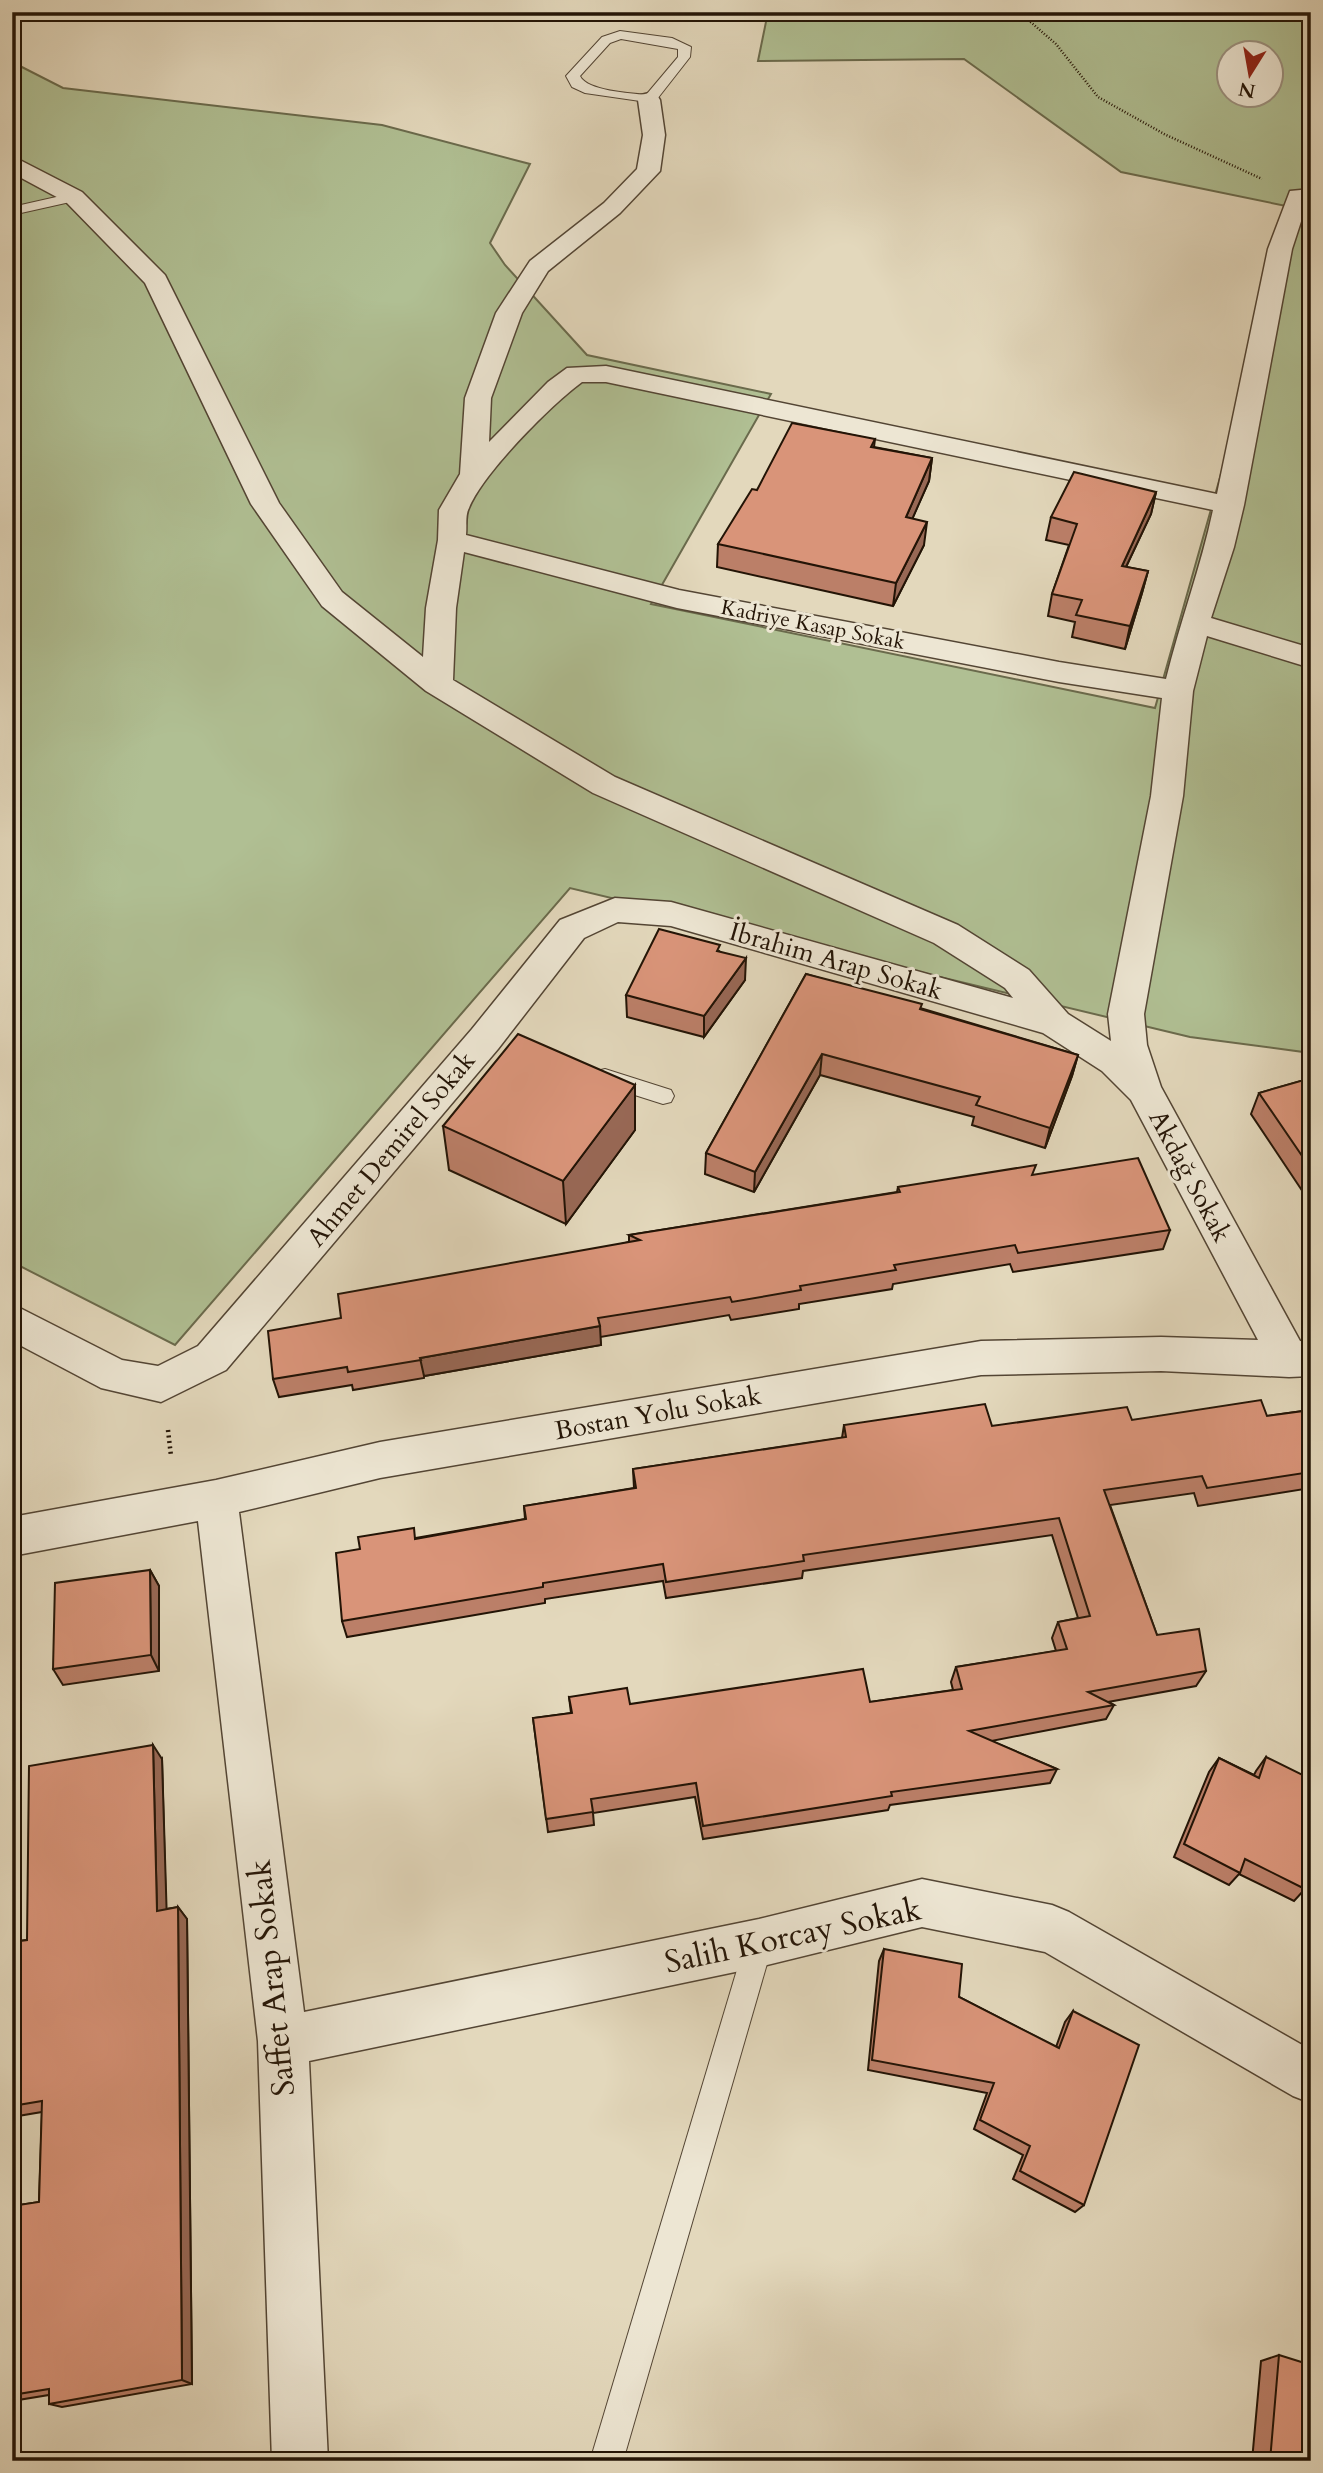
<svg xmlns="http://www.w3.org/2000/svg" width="1323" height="2473" viewBox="0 0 1323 2473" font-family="Cardo,serif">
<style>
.green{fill:#b0bf93;stroke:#6a6a4c;stroke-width:2;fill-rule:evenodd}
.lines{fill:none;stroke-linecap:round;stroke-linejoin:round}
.service-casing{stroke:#534534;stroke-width:2}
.minor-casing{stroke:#534534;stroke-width:3}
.path-far1{stroke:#231406;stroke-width:2.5;stroke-dasharray:1 2;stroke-linecap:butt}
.path{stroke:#231406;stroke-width:4.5;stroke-dasharray:2 3.5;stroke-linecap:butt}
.service{fill:#ede6d3;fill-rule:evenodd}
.minor{fill:#ede6d3;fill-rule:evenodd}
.wall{fill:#bb7f68;stroke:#231406;stroke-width:2}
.shaded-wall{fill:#986855;stroke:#231406;stroke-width:2}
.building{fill:#d99479;stroke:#231406;stroke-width:2}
.labels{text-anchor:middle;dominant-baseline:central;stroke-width:6;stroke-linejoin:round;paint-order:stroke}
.far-street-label{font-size:21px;fill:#231406;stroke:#ede6d3}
.street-label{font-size:26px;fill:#231406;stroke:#ede6d3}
.near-street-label{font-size:32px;fill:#231406;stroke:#ede6d3}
</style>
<rect width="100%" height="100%" fill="#e3d8bc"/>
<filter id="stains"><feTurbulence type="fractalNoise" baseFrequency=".00286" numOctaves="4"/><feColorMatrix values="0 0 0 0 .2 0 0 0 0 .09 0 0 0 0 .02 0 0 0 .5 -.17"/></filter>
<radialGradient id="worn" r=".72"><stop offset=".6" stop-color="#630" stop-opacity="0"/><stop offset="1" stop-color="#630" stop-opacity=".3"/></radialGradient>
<path class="green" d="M768 12H1311V1053L1190 1037 570 888 175 1345 12 1262V62L63 88 382 125 530 164 490 243 505 265 587 355 771 394 651 604 1155 708 1296 208 1121 172 964 59 758 61ZM1228 52H1270V94H1228Z"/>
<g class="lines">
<g class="service-casing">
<g id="service">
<path d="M620 31 672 38 691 47 690 57 654 103 585 93 572 87 566 76 602 37ZM621 39 678 49V57L646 95C630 93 587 91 580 76L610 43Z"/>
<polygon points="74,193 79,194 79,200 12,215 12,207"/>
<polygon points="605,1069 671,1090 674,1096 671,1102 663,1104 597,1083 594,1077 597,1071"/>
<polygon points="759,1929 769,1933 773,1943 623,2461 590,2461 745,1943 749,1933"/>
</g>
</g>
<g class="minor-casing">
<path id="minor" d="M649 93 657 95 660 100 665 135 660 171 620 213 548 271 522 313 491 398 489 442 548 382 567 368 606 366 1217 494 1268 249 1290 191 1311 189V203H1307L1292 249 1244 505 1234 547 1211 618 1311 648V668L1207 636 1193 691 1183 796 1144 1014 1147 1045 1161 1087 1300 1341 1311 1342V1376L1289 1377 1161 1371 981 1375 380 1478 239 1512 304 2012 759 1919 922 1879 1052 1905 1069 1912 1311 2050V2103L1293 2096 1045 1952 922 1927 759 1967 309 2061 328 2461H272L258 2041 198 1521 12 1556V1517L216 1480 380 1442 981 1341 1161 1337 1258 1340 1131 1100 1102 1071 1043 1033 671 926 618 922 584 938 498 1049 226 1370 161 1402 101 1388 12 1341V1304L122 1360 158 1366 198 1346 472 1029 560 920 615 898 671 902 1013 998 1005 988 934 943 593 793 426 691 322 606 251 504 145 283 66 202 12 173V156L82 192 165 275 279 503 342 592 423 657 426 608 438 540 439 510 460 474 465 398 496 313 530 261 604 203 637 169 643 135 638 100 641 95ZM582 382H606L1213 510C1201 567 1180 622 1166 679L1059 662 679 590 466 535C467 526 465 515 469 508 483 473 551 405 582 382ZM464 552 677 608 1059 682 1162 698 1151 796 1108 1014 1111 1041 1068 1014 1029 970 958 925 615 777 453 680 456 608Z"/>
</g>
<polyline class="path-far1" points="1019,12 1056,44 1098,97 1166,135 1262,179"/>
<polyline class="path" points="168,1430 171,1456"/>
<use href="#service" class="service"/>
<use href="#minor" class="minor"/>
</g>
<g class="wall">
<polygon points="875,439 874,447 932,458 929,481 912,519 924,545 893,606 717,567 718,544 757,490"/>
<polygon points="1156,492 1151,514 1126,567 1148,571 1142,593 1125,649 1072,637 1075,622 1048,616 1052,594 1069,545 1046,540 1051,517"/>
<polygon points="719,951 745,980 704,1037 627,1017 626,995"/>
<polygon points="806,974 1078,1055 1072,1076 1045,1148 972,1125 974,1117 820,1075 754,1192 705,1174 706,1153"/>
<polygon points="1311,1078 1311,1204 1251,1114 1259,1093"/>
<polygon points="635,1085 635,1130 566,1224 449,1170 443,1126"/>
<polygon points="1033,1175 1170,1230 1163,1249 1013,1272 1010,1264 893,1284 892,1289 799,1304 799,1309 731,1320 729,1315 600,1337 601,1345 424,1376 424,1378 353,1390 352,1385 279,1397 273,1379 341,1318 629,1242 629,1235 897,1192 898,1187"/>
<polygon points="1311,1410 1311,1488 1198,1506 1194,1493 1110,1505 1157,1635 1206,1671 1196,1686 1108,1702 1114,1705 1106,1719 991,1741 1057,1769 1050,1783 890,1805 888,1810 703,1839 695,1797 593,1813 594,1825 548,1832 533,1718 571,1713 569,1697 630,1704 870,1702 953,1690 951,1682 956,1667 1056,1651 1052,1638 1058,1622 1078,1618 1052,1535 803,1571 802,1578 666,1598 663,1581 545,1599 545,1603 347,1637 342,1621 416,1538 525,1519 524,1506 634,1488 633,1469 842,1438 844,1425 992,1426 1132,1420 1267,1416"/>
<polygon points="150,1570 159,1586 159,1671 63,1685 53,1669"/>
<polygon points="1266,1757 1305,1889 1294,1901 1239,1874 1229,1885 1174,1857 1209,1772 1219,1758 1254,1775 1256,1771"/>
<polygon points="162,1759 166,1909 178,1907 187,1919 192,2384 62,2407 49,2404 49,2395 12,2401 12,2206 39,2202 42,2112 12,2117 12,1942 27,1940"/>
<polygon points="884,1949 959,1997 1056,2047 1065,2022 1073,2011 1084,2205 1075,2212 1013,2179 1023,2155 974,2129 987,2093 868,2070 879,1961"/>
<polygon points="1279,2355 1311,2461 1252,2461 1261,2361"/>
</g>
<g class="shaded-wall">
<polygon points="932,458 929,481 903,540 906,517"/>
<polygon points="1156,492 1151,514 1116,588 1122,566"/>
<polygon points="927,522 924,545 893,606 896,583"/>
<polygon points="1148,571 1142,593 1125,649 1130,626"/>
<polygon points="746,958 745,980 704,1037 704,1016"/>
<polygon points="822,1054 820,1075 754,1192 755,1172"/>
<polygon points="1078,1055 1072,1076 1045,1148 1050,1128"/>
<polygon points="635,1085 635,1130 566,1224 563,1181"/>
<polygon points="600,1326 601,1345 424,1376 420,1358"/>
<polygon points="12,1375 13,1377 13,1459 12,1458"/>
<polygon points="150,1570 159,1586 159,1671 151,1655"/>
<polygon points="153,1745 162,1759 167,1923 157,1911"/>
<polygon points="178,1907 187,1919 192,2384 182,2380"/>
</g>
<g class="building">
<polygon points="792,423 875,439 871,447 932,458 906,517 927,522 896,583 718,544 752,489 757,490"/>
<polygon points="1074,472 1156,492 1122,566 1148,571 1130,626 1076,615 1082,600 1052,594 1077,524 1051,517"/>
<polygon points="659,929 720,945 717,951 746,958 704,1016 626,995"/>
<polygon points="806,974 922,1004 920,1009 1078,1055 1050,1128 976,1105 980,1097 822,1054 755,1172 706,1153"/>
<polygon points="518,1034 635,1085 563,1181 443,1126"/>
<polygon points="1311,1078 1311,1169 1259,1093"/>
<polygon points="1138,1158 1170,1230 1018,1253 1015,1245 894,1265 896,1270 800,1286 801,1290 732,1302 730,1297 598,1318 600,1326 420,1358 421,1360 348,1372 347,1367 273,1379 268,1331 341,1318 338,1294 640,1240 629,1235 900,1192 898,1187 1036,1165 1032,1175"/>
<polygon points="1261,1400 1267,1416 1311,1410 1311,1472 1207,1488 1202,1476 1104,1490 1157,1635 1199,1629 1206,1671 1088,1692 1114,1705 969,1731 1057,1769 891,1792 892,1796 703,1826 696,1783 591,1799 593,1812 546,1819 533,1718 572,1713 569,1697 627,1688 630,1704 863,1669 870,1702 962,1689 956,1667 1067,1649 1058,1622 1090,1616 1059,1518 803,1555 804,1561 666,1582 663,1564 543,1583 543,1587 342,1621 336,1553 360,1549 358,1537 414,1528 415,1539 526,1519 524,1506 636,1488 633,1469 846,1437 844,1425 985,1404 992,1426 1127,1407 1132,1420"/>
<polygon points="150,1570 151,1655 53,1669 55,1583"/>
<polygon points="153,1745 157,1911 178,1907 182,2380 49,2404 49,2389 12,2395 12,2206 39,2202 42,2101 12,2106 12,1942 27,1940 29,1766"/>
<polygon points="1266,1757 1311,1779 1311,1874 1305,1889 1245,1859 1240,1873 1184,1844 1219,1758 1259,1778"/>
<polygon points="884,1949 962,1964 959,1997 1059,2048 1073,2011 1139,2045 1084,2205 1020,2171 1030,2146 980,2120 994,2083 872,2060"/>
<polygon points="1279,2355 1311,2365 1311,2461 1270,2461"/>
</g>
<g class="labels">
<g class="far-street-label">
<text transform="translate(813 625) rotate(11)">Kadriye Kasap Sokak</text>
</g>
<g class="street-label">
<text transform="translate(836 961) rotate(16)">İbrahim Arap Sokak</text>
<text transform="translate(391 1149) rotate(-50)">Ahmet Demirel Sokak</text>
<text transform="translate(1190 1176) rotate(62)">Akdağ Sokak</text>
<text transform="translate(658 1413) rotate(-10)">Bostan Yolu Sokak</text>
</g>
<g class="near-street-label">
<text transform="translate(793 1936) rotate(-12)">Salih Korcay Sokak</text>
<text transform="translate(272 1978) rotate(-96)">Saffet Arap Sokak</text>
</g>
</g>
<rect width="1323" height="2473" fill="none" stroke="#e3d8bc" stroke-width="42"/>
<rect x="14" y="14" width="1295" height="2445" fill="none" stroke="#231406" stroke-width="3.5"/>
<rect x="21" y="21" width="1281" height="2431" fill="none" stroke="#231406" stroke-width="2"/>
<g transform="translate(1250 74) rotate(191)"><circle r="33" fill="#ede6d3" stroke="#9c9281" stroke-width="2"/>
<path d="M0-5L12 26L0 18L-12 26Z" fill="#8f2418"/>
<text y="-10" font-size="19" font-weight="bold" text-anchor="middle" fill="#231406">N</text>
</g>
<rect width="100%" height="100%" filter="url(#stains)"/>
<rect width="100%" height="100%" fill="url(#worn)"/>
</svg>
